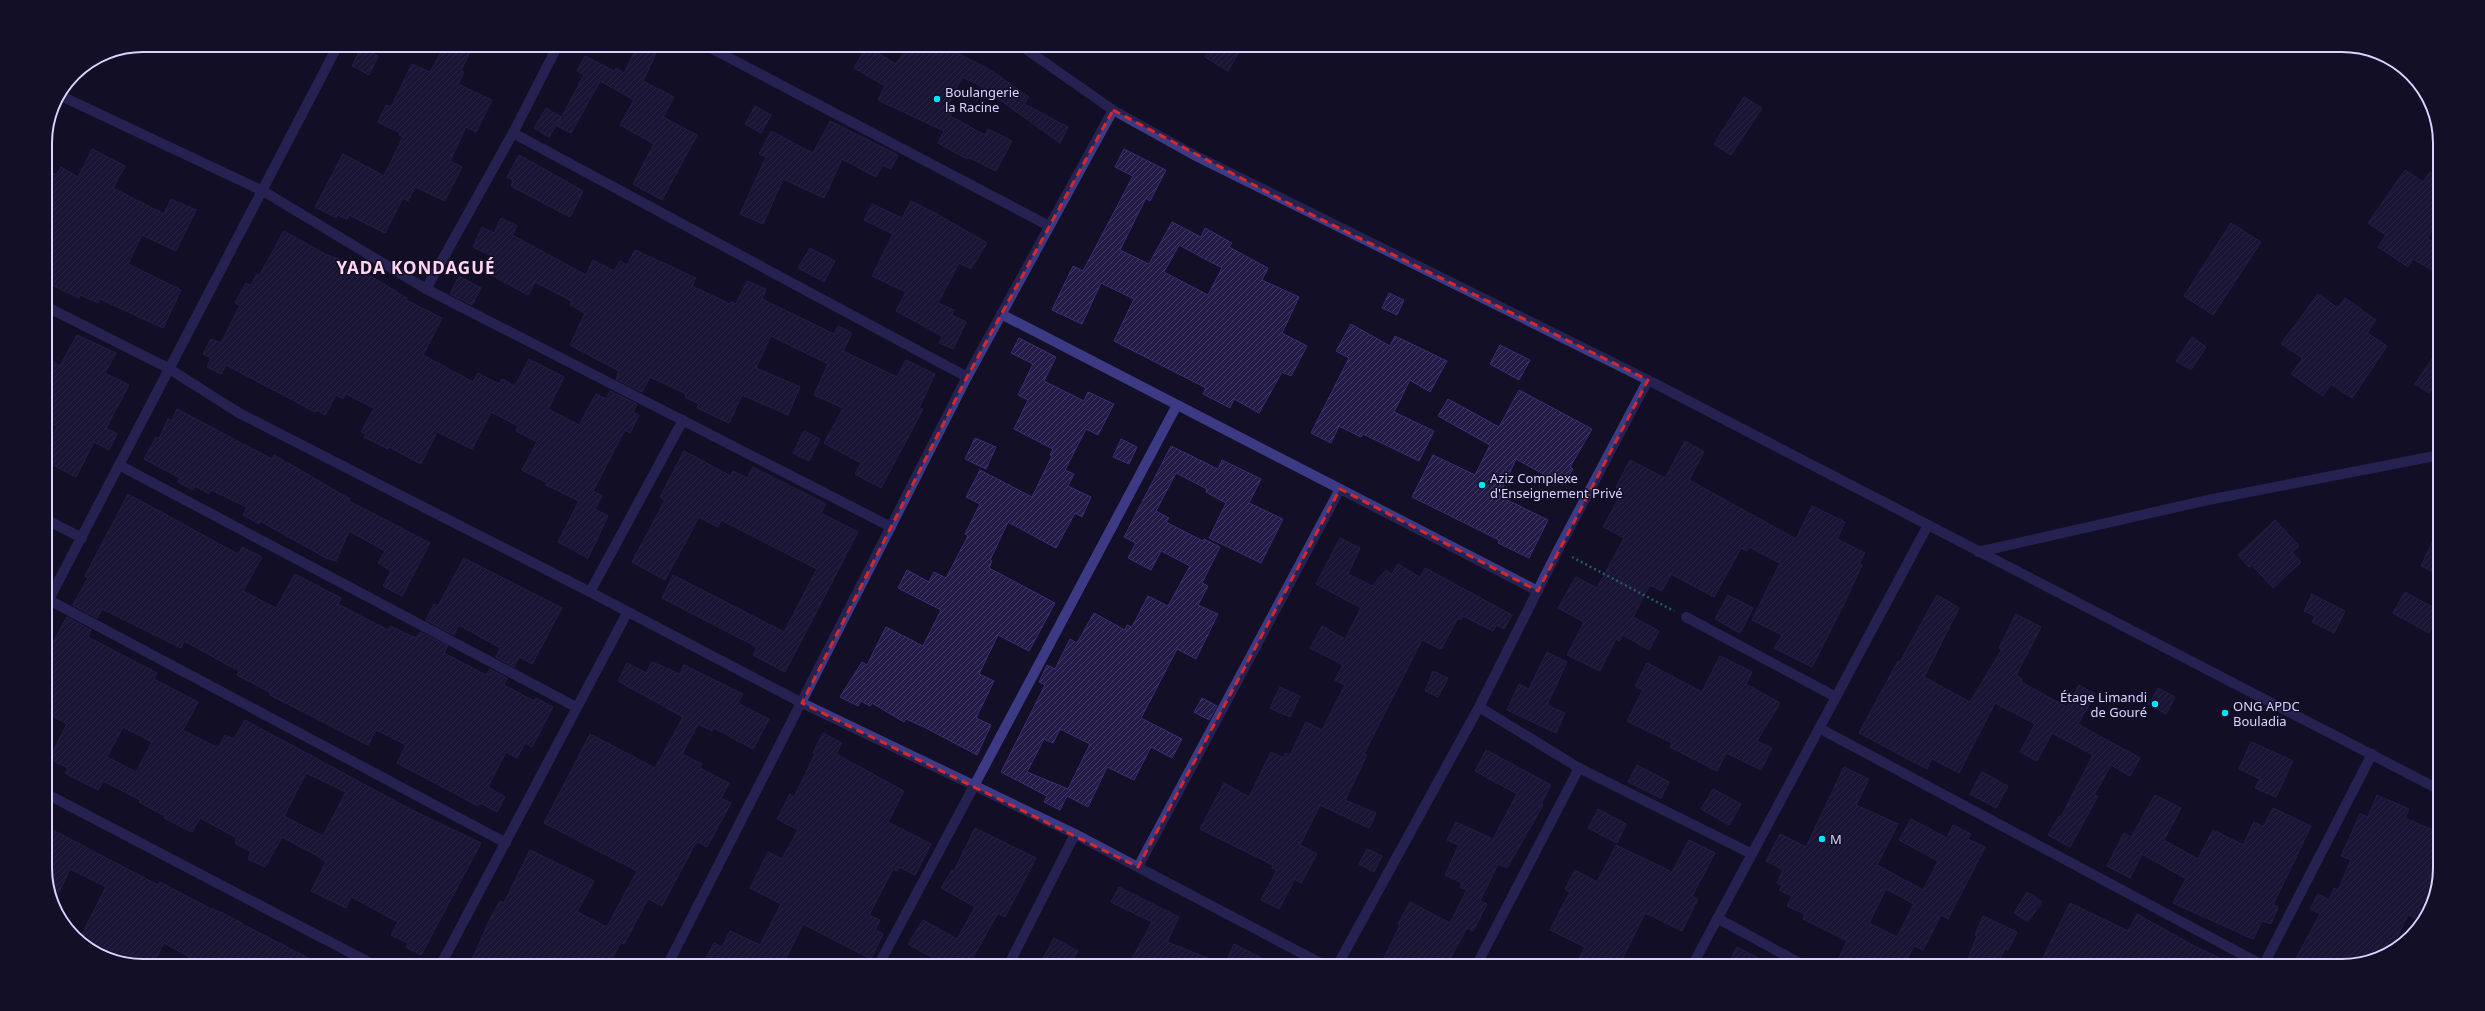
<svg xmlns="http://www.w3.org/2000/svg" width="2485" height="1011" viewBox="0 0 2485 1011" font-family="'Noto Sans',sans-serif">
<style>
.building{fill:url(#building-hatch);stroke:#3b2d73;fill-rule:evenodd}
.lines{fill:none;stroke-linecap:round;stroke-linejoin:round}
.path{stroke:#2fb8b0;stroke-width:2.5;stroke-dasharray:2 3;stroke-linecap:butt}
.minor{stroke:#3d3a85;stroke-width:10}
.marked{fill:none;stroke:#d62828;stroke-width:3;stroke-dasharray:8 5;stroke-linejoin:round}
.poi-dot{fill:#00e5ff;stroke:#130f26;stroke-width:1.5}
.labels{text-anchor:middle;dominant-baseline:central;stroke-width:3;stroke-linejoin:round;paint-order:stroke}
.poi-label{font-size:13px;fill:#d9d4ff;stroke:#130f26;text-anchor:start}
.district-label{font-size:17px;font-weight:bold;letter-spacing:1px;fill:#ffd6f0;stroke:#130f26}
.rim{fill:none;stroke:#d9d4ff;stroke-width:2}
</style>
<defs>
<pattern id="building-hatch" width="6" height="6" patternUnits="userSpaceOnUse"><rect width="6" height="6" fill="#241b47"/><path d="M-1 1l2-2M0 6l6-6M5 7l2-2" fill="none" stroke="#433b63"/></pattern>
</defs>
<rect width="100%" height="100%" fill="#130f26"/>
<g class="building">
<polygon points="445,45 473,45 461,71 464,72 458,84 492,100 476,132 466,127 450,161 462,167 445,201 415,187 408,201 403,198 385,233 349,215 347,219 337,215 336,218 315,207 343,154 384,176 403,137 399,135 400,133 378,122 386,105 391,107 412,64 430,72"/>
<polygon points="638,45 660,45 643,81 674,97 663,117 697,135 662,200 633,184 654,144 620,125 634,100 600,81 571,133 557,126 584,75 577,71 585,56 614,71 616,68 624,73"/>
<polygon points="909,45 941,45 989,69 1029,97 1024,104 1068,127 1060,143 979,85 962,77 946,109 952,112 950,116 985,135 988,129 1012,141 996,171 968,157 967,159 938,143 944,131 878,100 885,86 854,68 867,46 896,64"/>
<polygon points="1212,45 1243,45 1228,71 1205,57"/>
<polygon points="361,48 378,56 369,75 352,66"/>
<polygon points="1744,97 1762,108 1731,155 1714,144"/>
<polygon points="755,106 771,115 761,133 745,124"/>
<polygon points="546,108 561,117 549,137 534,128"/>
<polygon points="830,121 898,155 891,169 882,165 876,177 842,159 824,198 783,179 763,224 740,214 766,157 759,154 771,131 813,153"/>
<polygon points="92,149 125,166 113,188 164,214 171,199 196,210 176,251 142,235 128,264 181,290 163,328 100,299 98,303 80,295 79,298 45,282 45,227 55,207 45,201 45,168 56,175 61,167 78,177"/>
<path d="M1124 149 1166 170 1150 201 1146 198 1120 250 1149 264 1172 222 1201 237 1205 228 1232 243 1229 247 1268 268 1262 280 1299 297 1282 333 1307 346 1291 376 1282 372 1259 413 1234 399 1230 408 1203 394 1206 388 1114 341 1134 299 1101 283 1082 324 1052 310 1073 266 1083 271 1133 176 1115 167ZM1179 245 1222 268 1208 295 1164 272Z"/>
<polygon points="519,155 583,191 570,217 511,186 513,180 507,177"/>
<polygon points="2405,170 2423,182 2430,172 2440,179 2440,220 2427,238 2440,246 2440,275 2413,259 2408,267 2378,247 2386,235 2368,223"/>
<polygon points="911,201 937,214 987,243 971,269 959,263 938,303 954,310 952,315 966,322 953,349 939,343 942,336 896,311 906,292 872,276 893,234 864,220 872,204 902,218"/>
<polygon points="501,218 517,226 512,235 586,275 593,260 614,271 620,261 627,265 635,250 696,278 692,286 730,304 731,302 736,304 747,281 766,289 762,299 834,334 838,326 852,333 843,351 897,377 906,360 935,374 919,408 923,409 881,488 855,474 861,463 824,443 843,408 814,395 828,364 771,336 756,368 800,387 788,415 742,395 729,423 697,408 699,404 685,397 686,394 650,377 642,392 616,379 619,371 570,345 585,313 570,305 572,301 535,282 528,295 487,273 496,258 473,247 482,227 494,233"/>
<polygon points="2231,223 2261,242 2213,315 2184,296"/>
<polygon points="284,231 327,255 347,262 407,298 406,300 442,318 423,355 473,382 478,373 499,384 502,379 515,386 529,359 564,377 548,409 579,425 596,394 606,399 610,391 637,404 633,412 639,415 630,433 625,430 593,491 602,496 595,509 608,516 588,558 558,542 579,501 546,485 547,483 522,470 537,442 516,431 518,426 491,412 472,449 437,432 421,464 389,447 388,449 364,437 366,434 361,432 374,408 346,394 343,399 336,395 325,415 317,410 315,412 226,365 221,374 207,367 211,358 203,354 211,339 221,343 240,305 235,303 246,283 251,285 257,274 259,276"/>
<polygon points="810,248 835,261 824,282 798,268"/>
<polygon points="459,276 481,288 472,305 450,294"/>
<polygon points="1389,293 1404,300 1397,315 1382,308"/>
<polygon points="2318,294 2338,308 2345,298 2376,320 2367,333 2387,346 2352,398 2331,384 2323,396 2291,374 2303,358 2281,344"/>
<polygon points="1351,324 1390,346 1395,336 1447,361 1430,392 1410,380 1394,412 1434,431 1419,461 1363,434 1361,437 1339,426 1331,443 1311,433 1349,358 1336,351"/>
<polygon points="77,335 116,353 105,373 129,385 106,428 117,434 109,450 94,442 76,477 45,461 45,450 57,427 45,420 45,374 52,361 60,366"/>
<polygon points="2192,337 2206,347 2191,370 2176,361"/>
<polygon points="1019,338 1056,357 1044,381 1084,401 1088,392 1114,404 1098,435 1086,429 1065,470 1074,474 1068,486 1091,497 1082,517 1075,513 1056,548 1008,522 990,560 992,561 989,568 1055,603 1029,651 998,635 979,674 994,681 976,718 991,725 977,755 924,727 906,719 904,722 872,703 870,706 861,701 858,706 840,697 862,662 867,665 886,627 923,646 941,610 898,588 907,570 929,582 934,572 946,578 968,536 965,534 980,504 966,497 980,470 1032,497 1052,456 1050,455 1053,449 1014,429 1028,400 1018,395 1033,364 1011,353"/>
<polygon points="1500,345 1530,360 1519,380 1490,364"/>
<polygon points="2440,347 2440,377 2429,393 2415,384"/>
<polygon points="1519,390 1592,429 1570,467 1573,469 1563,485 1516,459 1499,496 1548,520 1529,558 1498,543 1499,540 1412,497 1433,455 1475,475 1490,445 1438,416 1448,399 1499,427"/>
<polygon points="177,409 272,459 274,455 350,499 349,501 430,543 402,596 383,586 391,571 378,563 385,551 349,531 336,561 326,558 260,521 259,524 243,515 247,507 211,490 209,494 195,486 193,490 178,482 180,478 144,459 156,437 159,439 168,419 172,421"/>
<polygon points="804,431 820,439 809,461 793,453"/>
<polygon points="975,438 996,447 986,469 965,459"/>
<polygon points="1121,439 1137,447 1129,464 1113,457"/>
<polygon points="1685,441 1704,452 1689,480 1796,539 1812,506 1845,522 1837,539 1865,553 1859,564 1862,565 1843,606 1812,667 1774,648 1782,635 1752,620 1780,563 1749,547 1747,551 1741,548 1714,597 1671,574 1662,591 1650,585 1633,617 1659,631 1649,650 1623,635 1619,641 1616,639 1600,671 1567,655 1584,622 1558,608 1576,577 1597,588 1624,538 1603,527 1623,490 1616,487 1630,460 1665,478"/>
<path d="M1171 446 1218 469 1222 460 1261 479 1249 503 1283 519 1261 563 1209 538 1226 503 1206 492 1207 489 1176 473 1156 511 1169 518 1166 522 1203 541 1204 539 1220 547 1202 583 1208 586 1198 605 1218 614 1196 659 1177 649 1141 718 1182 739 1172 758 1151 747 1134 780 1107 767 1088 807 1067 796 1060 810 1044 802 1047 796 1001 772 1045 685 1039 682 1047 665 1055 669 1070 639 1077 643 1094 613 1125 630 1127 625 1132 627 1148 596 1168 606 1190 566 1161 551 1151 570 1128 558 1136 543 1124 537ZM1060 729 1090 744 1068 789 1027 772 1044 739 1053 743Z"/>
<polygon points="684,451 731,476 733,471 747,478 753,467 826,504 821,513 858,532 785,672 753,655 757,647 662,598 673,575 784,632 817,569 721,520 718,527 699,517 665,580 632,562 665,500 660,497"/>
<polygon points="128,494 238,554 242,547 262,557 243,591 276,608 295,574 341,598 338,604 355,613 388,630 390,626 416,638 420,632 448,646 444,653 486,675 490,669 507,678 504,685 534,701 536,698 553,707 532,747 525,743 517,758 506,752 488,787 505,797 497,812 480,803 478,806 397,763 406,745 376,730 368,745 270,695 271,693 237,675 239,671 184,641 181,648 102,609 97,618 73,605 88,578 85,576"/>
<polygon points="2275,520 2299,546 2292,552 2301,562 2273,588 2252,565 2249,567 2238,555"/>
<polygon points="2440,526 2440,575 2421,566"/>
<polygon points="1340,538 1360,548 1348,574 1372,586 1386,570 1392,574 1398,564 1420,577 1425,568 1512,615 1504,629 1496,625 1493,631 1463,616 1461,620 1458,618 1441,649 1422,640 1364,754 1367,755 1345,800 1376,813 1369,828 1320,805 1300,845 1317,854 1301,883 1295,879 1279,909 1261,900 1277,870 1272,868 1273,865 1200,829 1224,783 1249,797 1271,752 1283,758 1286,753 1290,755 1306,722 1322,730 1345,685 1335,680 1343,665 1310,648 1322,626 1345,639 1361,608 1316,584"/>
<polygon points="464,558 562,608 532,664 519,657 514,667 496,657 500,648 459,625 454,635 426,620 434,604 438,606"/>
<polygon points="2405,592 2440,611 2429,633 2393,613"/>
<polygon points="2312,594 2345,611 2334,633 2312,622 2315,616 2304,611"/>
<polygon points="1728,595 1753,608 1740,633 1715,619"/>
<polygon points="1937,595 1959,608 1924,677 1970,702 2002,649 1999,648 2016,614 2041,627 2016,675 2022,679 2021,682 2067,707 2079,685 2095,694 2078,724 2140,758 2130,776 2111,765 2094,795 2098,796 2070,847 2048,835 2059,816 2061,817 2093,755 2052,733 2037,761 2020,752 2035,724 1995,703 1959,773 1932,759 1927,769 1859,733 1898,661 1900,662"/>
<path d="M67 617 91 630 88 637 157 673 154 679 198 702 183 730 218 748 225 735 234 739 245 720 410 809 481 843 421 955 406 947 408 943 391 935 398 922 351 897 346 908 311 891 326 862 314 854 282 837 265 867 248 859 251 852 235 843 237 838 200 818 192 832 164 818 165 816 139 802 140 800 103 781 98 790 65 773 68 768 49 759 67 724 45 712V657ZM123 727 152 742 136 772 107 757ZM306 773 346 792 323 836 284 816Z"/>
<polygon points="1547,652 1567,662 1547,705 1565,713 1556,733 1507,710 1519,684 1529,689"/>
<polygon points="1720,656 1752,672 1746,684 1780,703 1757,741 1772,748 1761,770 1726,753 1717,771 1670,747 1672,743 1627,721 1643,690 1635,686 1647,663 1702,692"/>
<polygon points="652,662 680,674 684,665 743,694 738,703 769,719 753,749 714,728 712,731 698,724 682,754 702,764 700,768 729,783 721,798 731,803 707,847 698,842 695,844 662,906 648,899 624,944 621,942 608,966 469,966 491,917 500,901 504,903 530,850 594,881 577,912 607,927 637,871 544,823 590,734 655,768 683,717 618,681 627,663 646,673"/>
<polygon points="1433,671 1448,678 1438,697 1425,691"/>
<polygon points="1280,687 1300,696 1290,717 1270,708"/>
<polygon points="2158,688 2175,697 2166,714 2149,705"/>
<polygon points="1202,698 1217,706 1209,720 1194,712"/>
<polygon points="823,733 842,743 836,754 904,791 888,822 931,844 915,875 899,867 897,871 893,869 869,915 880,920 875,930 883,934 871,959 803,924 782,966 702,966 714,943 722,947 730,931 760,945 781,904 750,888 768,852 782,859 798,830 777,819 790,794 794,797 815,754 813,753"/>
<polygon points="2251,742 2293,761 2276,797 2255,788 2260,779 2239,769"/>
<polygon points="1486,750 1551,785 1541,804 1543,805 1507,868 1498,864 1480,901 1487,904 1473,931 1467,928 1446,966 1380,966 1400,925 1398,924 1410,902 1450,923 1467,890 1460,887 1462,883 1445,875 1459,845 1447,840 1456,822 1493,839 1517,794 1475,771"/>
<polygon points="1637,765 1669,782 1661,798 1628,782"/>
<path d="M1844 767 1869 779 1856 805 1898 824 1877 865 1923 890 1938 861 1899 840 1911 819 1947 838 1953 825 1971 834 1968 839 1985 847 1948 919 1941 915 1923 950 1914 946 1903 966H1835L1847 941 1803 919 1805 914 1787 906 1792 896 1779 890 1782 886 1777 883 1783 870 1766 861 1780 834 1806 847ZM1886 889 1914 904 1897 937 1869 923Z"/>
<polygon points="1982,772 2008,786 1996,808 1970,794"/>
<polygon points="1713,789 1741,804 1729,825 1701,809"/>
<polygon points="2155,795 2181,808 2164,840 2198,859 2213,830 2243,845 2254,822 2263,827 2273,808 2311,826 2273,905 2278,907 2271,924 2262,921 2253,939 2173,903 2186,879 2142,854 2130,878 2107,866 2124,833 2131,837"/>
<polygon points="2377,795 2409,809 2405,818 2440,833 2440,868 2435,900 2423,922 2408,915 2390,952 2343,966 2331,966 2316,959 2313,966 2292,966 2320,914 2310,909 2318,894 2329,900 2334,888 2338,890 2351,860 2341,856 2360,814 2368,817"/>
<polygon points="1598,809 1626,824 1617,843 1588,828"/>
<polygon points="45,826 158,885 160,882 209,908 223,913 242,923 242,924 324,966 187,966 191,958 164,943 152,966 113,961 80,938 106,887 70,869 55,900 45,875"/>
<polygon points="975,828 1036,858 1005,917 998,913 968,966 948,966 908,944 923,920 957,939 975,907 941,888 952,870 954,871"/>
<polygon points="1689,840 1715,853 1692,896 1698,899 1682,931 1645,913 1619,966 1575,966 1585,947 1550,930 1570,892 1565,889 1575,870 1597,882 1616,845 1672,872"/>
<polygon points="1367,849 1382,856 1374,872 1359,864"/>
<polygon points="1119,887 1179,917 1167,942 1225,965 1234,944 1277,966 1128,966 1152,922 1111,902"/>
<polygon points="2027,892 2042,902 2028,922 2014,913"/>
<polygon points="2070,903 2128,931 2137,914 2196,947 2237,966 2128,966 2108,956 2103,966 2039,966"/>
<polygon points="1983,916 2017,932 2008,950 2005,948 1997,966 1965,966 1977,936 1975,935"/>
<polygon points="1054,938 1078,951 1069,966 1039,966"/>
<polygon points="1737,947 1773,966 1727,966"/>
</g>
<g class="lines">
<polyline class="path" points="1572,557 1674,611"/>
<g class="minor">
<polyline points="705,45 1049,226"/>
<polyline points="1020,45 1113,110 1194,155 1648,380 2440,790"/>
<polyline points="59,95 263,191 426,289 891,527"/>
<polyline points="513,133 967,377"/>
<polyline points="426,289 513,133 558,45"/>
<polyline points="45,306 168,368 239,413 590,592 802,703 1075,834 1326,966"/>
<polyline points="1001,314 1538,591"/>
<polyline points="119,465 576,707"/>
<polyline points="45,519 82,538"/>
<polyline points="1978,552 2208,500 2440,455"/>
<polyline points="590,592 683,420"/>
<polyline points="49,600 506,843"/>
<polyline points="45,607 338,45"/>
<polyline points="1686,617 1836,697"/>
<polyline points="1479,707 1579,768 1752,854"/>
<polyline points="1819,728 2264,966"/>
<polyline points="45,793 376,966"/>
<polyline points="1138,867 1340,489"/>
<polyline points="1717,918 1805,966"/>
<polyline points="440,966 627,613"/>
<polyline points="667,966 967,377 1113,110"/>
<polyline points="878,966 1177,405"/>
<polyline points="1008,966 1075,834"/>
<polyline points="1337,966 1479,707 1558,550 1648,380"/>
<polyline points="1476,966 1579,768"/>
<polyline points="1692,966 1928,525"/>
<polyline points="2263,966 2372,754"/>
</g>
</g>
<path d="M0 0H2485V1011H0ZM1113 110 1286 202 1648 380 1538 591 1340 489 1138 867 802 703 967 377Z" fill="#130f26" fill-opacity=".55" fill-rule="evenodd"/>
<path class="marked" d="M1113 110 1286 202 1648 380 1538 591 1340 489 1138 867 802 703 967 377Z"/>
<g class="poi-dot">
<circle cx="937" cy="99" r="4"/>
<circle cx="1482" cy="485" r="4"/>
<circle cx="2155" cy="704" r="4"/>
<circle cx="2225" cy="713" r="4"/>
<circle cx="1822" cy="839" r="4"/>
</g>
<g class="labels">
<g class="poi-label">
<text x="945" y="92">Boulangerie<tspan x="945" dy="15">la Racine</tspan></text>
<text x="1490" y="478">Aziz Complexe<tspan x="1490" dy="15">d'Enseignement Privé</tspan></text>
<text x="2147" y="697" text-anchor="end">Étage Limandi<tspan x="2147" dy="15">de Gouré</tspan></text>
<text x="2233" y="706">ONG APDC<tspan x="2233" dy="15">Bouladia</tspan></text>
<text x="1830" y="839">M</text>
</g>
<g class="district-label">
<text x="416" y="267">YADA KONDAGUÉ</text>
</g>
</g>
<path d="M0 0H2485V1011H0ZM143 52H2342A91 91 0 0 1 2433 143V868A91 91 0 0 1 2342 959H143A91 91 0 0 1 52 868V143A91 91 0 0 1 143 52Z" fill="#130f26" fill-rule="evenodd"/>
<path class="rim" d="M143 52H2342A91 91 0 0 1 2433 143V868A91 91 0 0 1 2342 959H143A91 91 0 0 1 52 868V143A91 91 0 0 1 143 52Z"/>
</svg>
